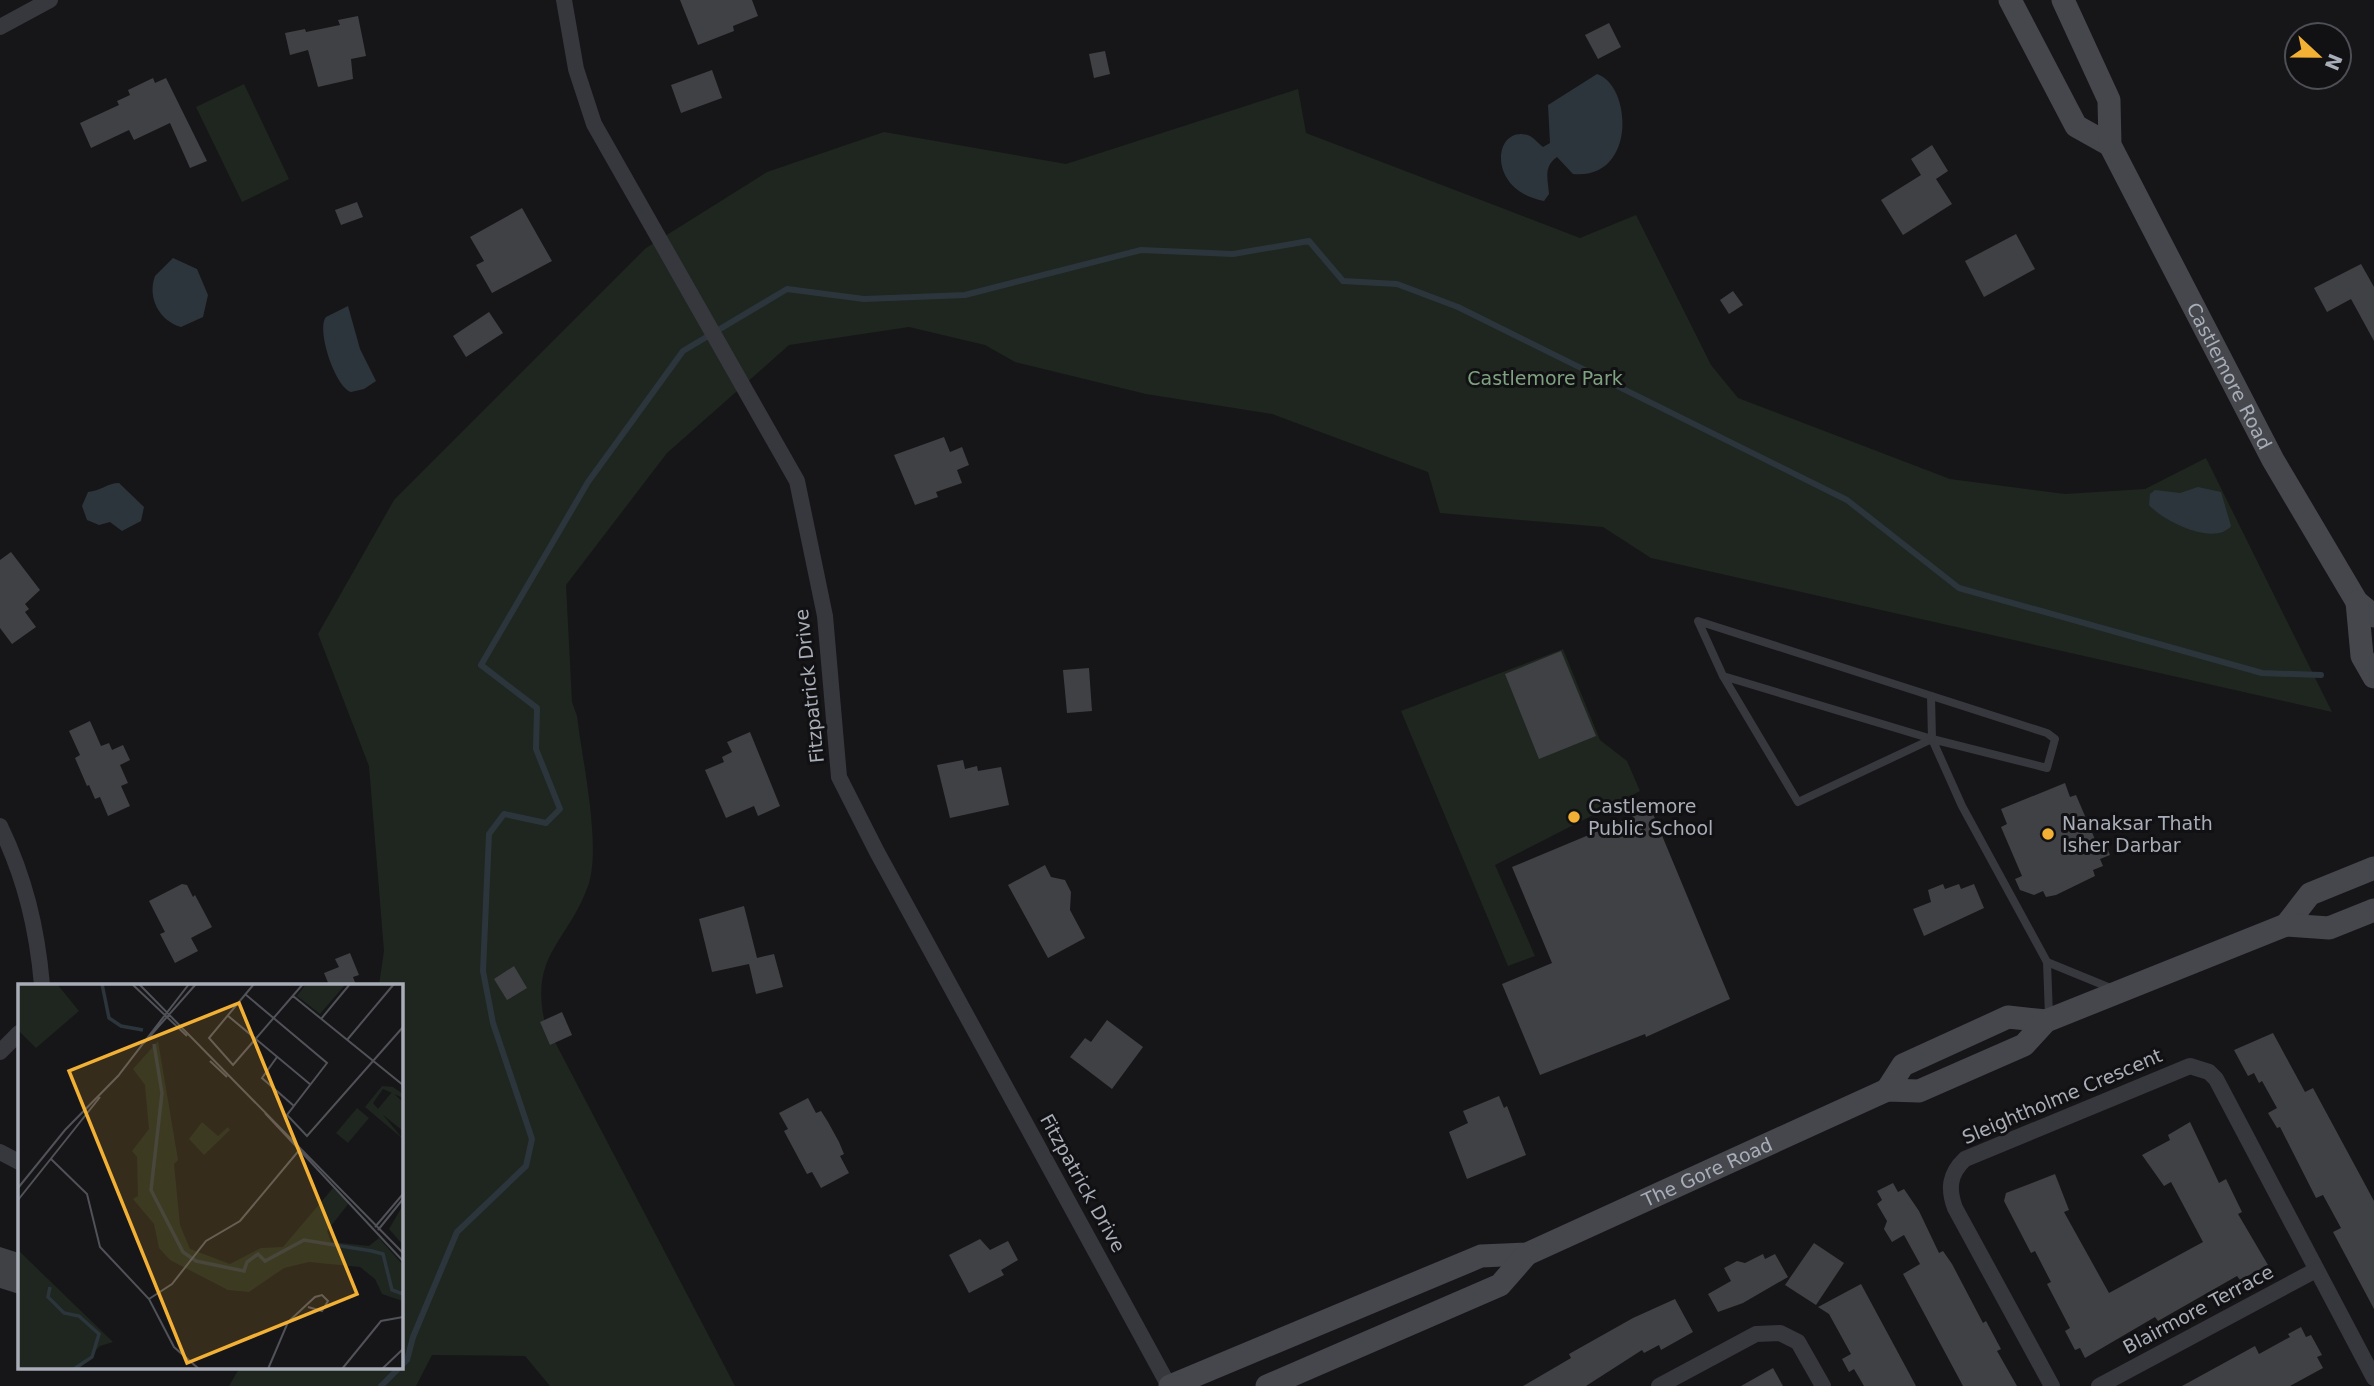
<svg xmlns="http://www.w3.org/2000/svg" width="2374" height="1386" viewBox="0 0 2374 1386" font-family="'DejaVu Sans',sans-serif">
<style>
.green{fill:#1e261f}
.water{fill:#2c353c}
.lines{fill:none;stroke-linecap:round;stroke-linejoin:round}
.stream{stroke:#2c353c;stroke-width:6}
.building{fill:#404145}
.lane{stroke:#37383d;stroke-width:8}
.street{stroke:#37383d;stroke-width:16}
.secondary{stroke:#45474d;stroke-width:23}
.poi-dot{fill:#f2b134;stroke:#111113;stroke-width:2.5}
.labels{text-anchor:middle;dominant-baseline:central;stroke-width:6;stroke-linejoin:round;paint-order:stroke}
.street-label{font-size:19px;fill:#a8adb8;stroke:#111113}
.park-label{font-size:19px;fill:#7fa381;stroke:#111113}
.poi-label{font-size:19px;fill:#a8adb8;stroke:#111113;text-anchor:start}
.inset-river{fill:none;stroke:#2c353c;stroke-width:3.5}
.inset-road{fill:none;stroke:#505258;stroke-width:2}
.view{fill:#f2b134;fill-opacity:0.15;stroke:#f2b134;stroke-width:3.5}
.inset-edge{fill:none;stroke:#a8adb8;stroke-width:3.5}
</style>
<rect width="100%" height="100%" fill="#161618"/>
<g class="green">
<polygon points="244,84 289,179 242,202 196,107"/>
<path d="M1298 89 1306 133 1580 238 1636 215 1711 365 1738 398 1950 479 2065 494 2145 489 2206 458 2332 712 1651 558 1603 527 1440 513 1428 472 1272 414 1146 394 1015 362 985 345 909 327 789 345 667 453 566 585 572 702 577 716C582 759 602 848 588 886 568 942 529 955 545 1023L735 1386H550L525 1356 432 1355 416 1386H229L240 1367H401V985H379L384 951 369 766 318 634 394 500 646 248 767 172 884 132 1066 164Z"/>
<polygon points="1563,649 1600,740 1627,761 1640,791 1495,865 1535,956 1508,966 1401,711"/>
</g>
<g class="water">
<path d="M1597 74C1632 85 1637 180 1573 174L1557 157C1543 167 1548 179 1549 194L1544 201C1484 190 1494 122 1530 136 1534 138 1539 144 1543 147L1550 143 1548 105Z"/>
<path d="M173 258 197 269 208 295 203 317 181 327C159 321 147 297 155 276Z"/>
<path d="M348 306 360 349 376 381 364 389 351 392C335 387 316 329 326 317Z"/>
<path d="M119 483 144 507 141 521 122 531 110 522 99 525 87 520 82 506 88 492C100 491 108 483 119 483Z"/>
<path d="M2198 487 2221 492 2231 526C2214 547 2162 520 2149 505L2150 494 2155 490 2180 493Z"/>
</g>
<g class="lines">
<g class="stream">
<polyline points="401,1366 407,1360 413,1337 457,1232 526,1166 532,1139 493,1023 483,971 489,834 504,814 546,823 560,809 536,749 537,708 481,665 588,482 683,351 787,289 864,299 965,295 1141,250 1233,254 1309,241 1343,281 1397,284 1458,307 1847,500 1959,588 2262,673 2321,675"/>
<polyline points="381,1386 400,1367"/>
</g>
</g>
<g class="building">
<polygon points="680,0 752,0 758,16 733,26 734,31 698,45"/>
<polygon points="358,16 366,56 351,59 353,79 318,87 308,50 290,55 285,33 305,29 306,32 340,25 338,20"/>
<polygon points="1609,23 1621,47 1598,59 1585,35"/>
<polygon points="1105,51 1110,74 1094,78 1089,54"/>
<polygon points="712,70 722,98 681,113 671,85"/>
<polygon points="153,78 155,83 166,78 207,161 190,168 170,123 134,140 129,130 91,148 80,123 119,105 117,101 130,95 128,90"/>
<polygon points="1932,145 1948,171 1936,179 1952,204 1903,235 1881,200 1921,175 1911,159"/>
<polygon points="357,202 363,217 341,225 335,210"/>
<polygon points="522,208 552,261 492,293 476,265 484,261 470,237"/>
<polygon points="2016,234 2035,269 1984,297 1965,261"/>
<polygon points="2361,264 2374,287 2374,341 2351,299 2327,312 2314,288"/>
<polygon points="1733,291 1743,305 1729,314 1720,300"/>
<polygon points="489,312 503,333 466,357 453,336"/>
<polygon points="944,437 950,452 962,447 969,465 957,470 962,483 936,492 938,497 915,505 894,455"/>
<polygon points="11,552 40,590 25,604 29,609 25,612 36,627 12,644 0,628 0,560"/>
<polygon points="1561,651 1596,736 1539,759 1505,674"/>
<polygon points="1089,668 1092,711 1067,713 1063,670"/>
<polygon points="90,721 101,746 109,743 112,750 123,745 130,760 120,765 128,783 121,786 130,806 108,816 100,797 95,799 89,785 87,786 75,758 80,755 69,731"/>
<polygon points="750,732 780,806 758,816 754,806 726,818 705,770 724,762 722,757 732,752 727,742"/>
<polygon points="963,760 965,769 977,766 978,771 1001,767 1009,805 950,818 937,765"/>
<polygon points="2065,783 2070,797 2076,795 2097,844 2104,841 2110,855 2100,859 2103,866 2093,870 2095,876 2056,895 2046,897 2043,891 2034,895 2020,890 2015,879 2022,876 2001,827 2007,824 2001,809"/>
<polygon points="1651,809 1730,999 1646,1037 1645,1034 1540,1075 1502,984 1552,963 1512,867"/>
<polygon points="1045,865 1051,877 1065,880 1071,892 1070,910 1085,938 1048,958 1008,885"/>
<polygon points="182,884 187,885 193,897 195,895 212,927 191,938 198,951 175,963 160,934 165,932 149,901"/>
<polygon points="1943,884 1945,889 1959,884 1961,889 1974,884 1984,908 1924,936 1913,909 1931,902 1928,890"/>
<polygon points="744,906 757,958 774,954 783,987 756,994 749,964 712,972 699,919"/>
<polygon points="350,953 359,975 353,977 356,985 329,985 324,973 339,967 335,959"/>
<polygon points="514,966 527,988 507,1000 494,979"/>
<polygon points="562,1012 572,1035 550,1045 540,1022"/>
<polygon points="1107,1020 1143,1047 1112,1089 1070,1057 1085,1038 1091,1042"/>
<polygon points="2273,1033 2305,1092 2313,1088 2374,1201 2374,1309 2333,1232 2341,1228 2323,1195 2316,1198 2280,1127 2277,1128 2268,1113 2277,1108 2262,1081 2259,1083 2254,1073 2248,1076 2234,1050"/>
<polygon points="1499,1096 1504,1108 1507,1106 1526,1155 1467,1179 1449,1132 1468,1123 1463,1111"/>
<polygon points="808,1098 816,1113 821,1111 828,1122 839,1142 844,1154 840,1156 849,1173 821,1188 812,1172 807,1174 784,1131 788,1129 779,1113"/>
<polygon points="2190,1122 2219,1183 2226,1179 2242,1212 2238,1214 2268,1265 2240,1280 2237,1276 2158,1321 2155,1317 2085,1358 2080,1348 2075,1350 2065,1331 2070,1328 2047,1284 2051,1282 2035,1251 2031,1253 2004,1201 2006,1193 2055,1174 2069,1210 2064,1212 2109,1293 2203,1242 2171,1182 2164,1186 2142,1155 2170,1140 2168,1135"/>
<polygon points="1893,1183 1898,1192 1904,1189 1919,1211 1939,1253 1943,1251 1952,1264 1983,1323 1986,1321 2001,1349 1997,1351 2017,1386 1963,1386 1903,1274 1920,1264 1904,1235 1892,1242 1884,1229 1887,1221 1877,1204 1882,1200 1877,1191"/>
<polygon points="980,1239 990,1250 1008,1241 1018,1260 1001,1270 1004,1275 969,1293 949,1255"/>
<polygon points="1814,1243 1844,1263 1816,1305 1785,1285"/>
<polygon points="0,1247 19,1253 19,1294 0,1288"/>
<polygon points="1763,1254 1765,1259 1775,1254 1788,1277 1743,1303 1718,1312 1708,1294 1731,1281 1724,1268 1737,1261 1745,1263"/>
<polygon points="1861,1284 1895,1347 1916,1386 1864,1386 1854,1369 1849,1372 1842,1359 1851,1354 1829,1314 1818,1307"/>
<polygon points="1675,1299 1693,1332 1661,1350 1659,1345 1644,1353 1642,1350 1586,1386 1523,1386 1571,1358 1569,1354 1633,1318"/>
<polygon points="2301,1327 2306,1337 2311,1335 2322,1355 2317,1357 2323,1368 2290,1386 2182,1386 2255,1346 2259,1354 2290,1337 2288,1334"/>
<polygon points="1773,1368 1783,1386 1741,1386"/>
</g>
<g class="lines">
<g class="lane">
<polyline points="1723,676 1932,739 2047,768 2055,739 2047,733 1698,621 1723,676 1798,802 1932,739 1962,806 2047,962 2049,1016"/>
<polyline points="1931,696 1932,739"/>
<polyline points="2047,962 2113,989"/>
</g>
<g class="street">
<polyline points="564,0 576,69 594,124 797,481 825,616 839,777 877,852 1169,1386"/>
<polyline points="0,27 50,0"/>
<path d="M0 826C25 878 37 928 42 985"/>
<polyline points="0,1052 19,1033"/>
<polyline points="0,1152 19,1162"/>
<polyline points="1659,1386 1756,1334 1780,1333 1798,1342 1823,1386"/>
<path d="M2052 1386 1955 1208C1948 1189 1949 1174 1965 1159L2190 1066 2209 1072 2216 1079 2374 1378"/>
<polyline points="2099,1386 2316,1270"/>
</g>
<g class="secondary">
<polyline points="2010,0 2076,126 2110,145"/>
<path id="s1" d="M2063 0 2109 100 2110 145 2273 460 2357 602 2374 616"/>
<polyline points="2357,602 2362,656 2374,677"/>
<polyline points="2286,925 2310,894 2374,868"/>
<polyline points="1887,1090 1903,1065 2008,1017 2046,1021"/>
<path id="s2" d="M1170 1386 1481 1256 1527 1254 1887 1090 1919 1091 2024 1045 2046 1021 2286 925 2329 928 2374 910"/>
<polyline points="1267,1386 1500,1285 1527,1254"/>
</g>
</g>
<g class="poi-dot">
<circle cx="1574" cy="817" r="7"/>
<circle cx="2048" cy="834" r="7"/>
</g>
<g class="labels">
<g class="street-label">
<text stroke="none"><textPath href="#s1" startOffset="415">Castlemore Road</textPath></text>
<text transform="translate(809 686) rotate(-96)">Fitzpatrick Drive</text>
<text transform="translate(2062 1096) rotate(-23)">Sleightholme Crescent</text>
<text stroke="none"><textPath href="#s2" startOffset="581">The Gore Road</textPath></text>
<text transform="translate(1083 1183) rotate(61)">Fitzpatrick Drive</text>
<text transform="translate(2198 1309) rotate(-28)">Blairmore Terrace</text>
</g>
<g class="park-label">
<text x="1545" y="378">Castlemore Park</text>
</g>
<g class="poi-label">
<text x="1588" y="806">Castlemore<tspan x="1588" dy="22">Public School</tspan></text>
<text x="2062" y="823">Nanaksar Thath<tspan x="2062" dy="22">Isher Darbar</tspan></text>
</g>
</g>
<g transform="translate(18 984)">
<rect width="385" height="385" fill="#161618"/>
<path d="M0 0H39L61 27 18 64 0 46ZM288 0H327V1L302 30 279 12ZM140 57 160 176 156 180 162 241 172 265 212 280 243 264 265 263 315 204 331 219 309 247 313 258 351 262 361 254 385 281V317L364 310 357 295 342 283 291 278 266 284 231 308 210 306 152 276 141 264 136 240 115 215 120 212 119 173 114 167 131 145 127 101 115 85ZM364 102 375 103 385 110V114L365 105 355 119 385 155 347 123ZM374 108 385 118V147L359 126ZM339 124 351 134 330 159 318 149ZM184 138 200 152 210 143 212 146 186 171 171 155ZM385 221V261L371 245ZM0 266 95 358 82 362 59 385H0Z" fill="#1e261f"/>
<path class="inset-river" d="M84 0 91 34 103 42 125 46M136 60 144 109 133 206 165 268 178 277 226 287 229 278 240 270 247 277 286 256 354 267 365 270 374 306 385 310M32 303 30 313 46 329 61 332 81 350 74 373 56 385"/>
<path class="inset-road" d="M114 0 169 52M121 0 385 269M236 0 191 54 215 81 285 0M227 10 309 79 269 131 289 152 385 43M275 12 385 101M209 31 293 101M303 35 332 0M329 56 376 0M126 59 178 0M259 73 244 94 276 122M192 77 209 93M247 129 385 277M33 175 69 210 82 263 131 315 156 363 181 385M0 204 47 146 100 92 171 0M0 216 82 113M357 243 385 210M360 246 385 215M131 315 154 300 188 257 222 237 283 164M250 385 270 338 297 313 304 311 310 317 304 327 290 323M324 385 363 337 385 333M364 385 385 365"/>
<path class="view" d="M221 19 339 310 169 379 51 87Z"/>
<rect width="385" height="385" class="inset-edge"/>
</g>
<g transform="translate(2318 56) rotate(112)"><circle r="33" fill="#111113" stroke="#4d4f55" stroke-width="2"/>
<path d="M0-5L12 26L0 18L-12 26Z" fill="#f2b134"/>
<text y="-10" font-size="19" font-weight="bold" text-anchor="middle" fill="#a8adb8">N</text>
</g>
</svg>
